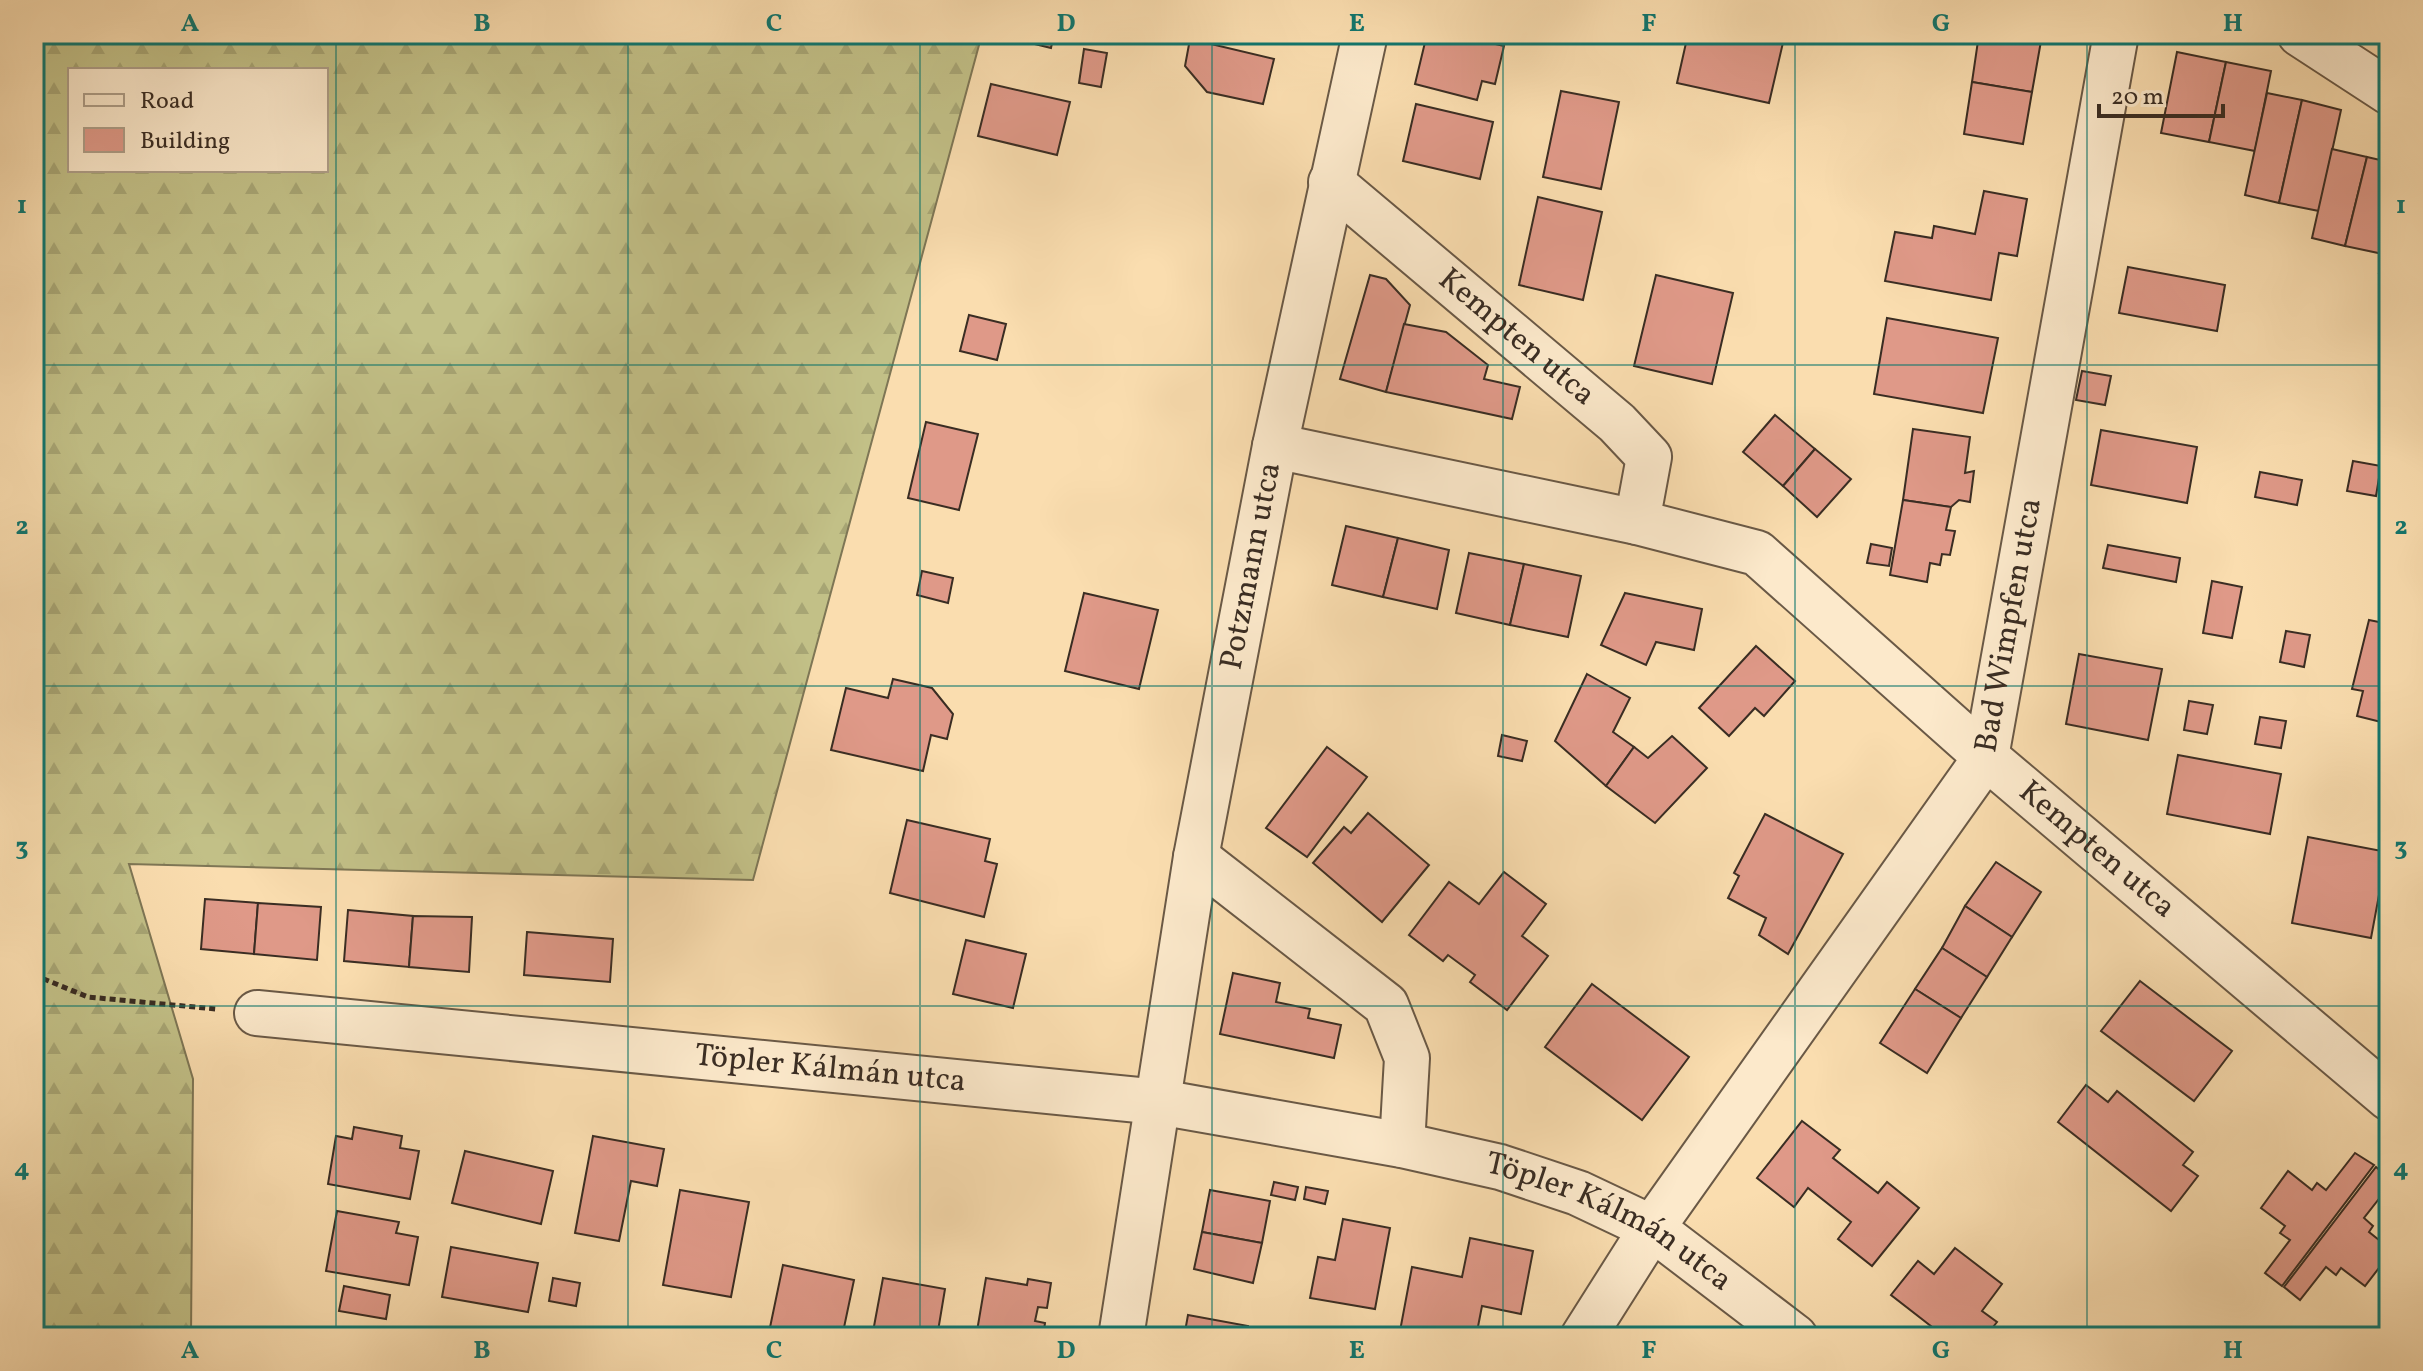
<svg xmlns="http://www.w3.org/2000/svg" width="2423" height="1371" viewBox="0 0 2423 1371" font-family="Vollkorn,serif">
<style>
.forest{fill:url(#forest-firs);stroke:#7e7655;stroke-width:2;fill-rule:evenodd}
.building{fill:#df9988;stroke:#3a2d23;stroke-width:2}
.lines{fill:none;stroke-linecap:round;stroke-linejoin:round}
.street-casing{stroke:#6a5946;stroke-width:48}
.path{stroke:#3a2d23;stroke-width:5;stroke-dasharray:6 4;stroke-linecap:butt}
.street{stroke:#fce9cb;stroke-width:44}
.grid{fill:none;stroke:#0f766e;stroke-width:2;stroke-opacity:0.55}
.labels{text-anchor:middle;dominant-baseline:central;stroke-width:6;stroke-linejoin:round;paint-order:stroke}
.street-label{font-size:32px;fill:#3a2d23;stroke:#fce9cb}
.neatline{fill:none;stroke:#0f766e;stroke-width:3}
.grid-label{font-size:26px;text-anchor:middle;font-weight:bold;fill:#0f766e}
</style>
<defs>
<pattern id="forest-firs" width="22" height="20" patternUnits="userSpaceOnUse" patternTransform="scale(2)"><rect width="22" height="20" fill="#c2c087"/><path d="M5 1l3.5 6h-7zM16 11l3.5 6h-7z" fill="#a7a574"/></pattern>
</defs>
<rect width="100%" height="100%" fill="#faddaf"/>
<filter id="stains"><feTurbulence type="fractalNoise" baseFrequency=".0025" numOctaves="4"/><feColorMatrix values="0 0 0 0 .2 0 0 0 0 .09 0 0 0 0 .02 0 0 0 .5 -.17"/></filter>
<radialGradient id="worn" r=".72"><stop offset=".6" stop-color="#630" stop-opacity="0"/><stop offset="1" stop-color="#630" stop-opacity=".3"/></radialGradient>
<path class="forest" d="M34 34H982L753 880 129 864 193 1079 191 1337H34ZM70 70H326V170H70Z"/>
<g class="building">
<polygon points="1011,34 1054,34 1051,48 1010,38"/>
<polygon points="1427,34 1493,34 1491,43 1504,46 1495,84 1482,81 1477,100 1415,84"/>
<polygon points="1688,34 1785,34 1769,103 1677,83"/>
<polygon points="1979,34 2041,41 2032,92 1972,82"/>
<polygon points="1190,39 1274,59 1263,104 1207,92 1185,66"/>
<polygon points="1084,49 1107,53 1101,87 1079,83"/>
<polygon points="2177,52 2226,62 2209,142 2161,133"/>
<polygon points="2226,62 2271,71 2255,151 2209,142"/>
<polygon points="1972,82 2032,92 2023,144 1964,134"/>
<polygon points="991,84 1070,102 1057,155 978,136"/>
<polygon points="1561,91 1619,102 1601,189 1543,177"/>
<polygon points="2267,93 2302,100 2279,203 2245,195"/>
<polygon points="2302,100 2341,110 2319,211 2279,203"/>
<polygon points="1416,104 1493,122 1480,179 1403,161"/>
<polygon points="2332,149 2367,157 2345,246 2312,238"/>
<polygon points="2367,157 2389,162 2389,230 2383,254 2345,246"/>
<polygon points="1984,191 2027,199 2017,256 1999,253 1991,300 1885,281 1895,232 1932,238 1934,226 1975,234"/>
<polygon points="1538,197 1602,212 1583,300 1519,285"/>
<polygon points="2389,230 2389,275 2379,273"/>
<polygon points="2128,267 2225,285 2217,331 2119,313"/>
<polygon points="1370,275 1386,279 1410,305 1386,392 1340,379"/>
<polygon points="1656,275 1733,293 1712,384 1634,366"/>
<polygon points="969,315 1006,324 997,360 960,351"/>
<polygon points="1887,318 1998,338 1983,413 1874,394"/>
<polygon points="1404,324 1446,332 1488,365 1484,379 1520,387 1512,419 1386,392"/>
<polygon points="2082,371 2111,376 2105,405 2076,400"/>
<polygon points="1775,415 1815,449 1783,486 1743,452"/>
<polygon points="926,422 978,434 959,510 908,498"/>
<polygon points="1913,429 1970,437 1965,473 1974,471 1970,502 1959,500 1951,507 1903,500"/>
<polygon points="2101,430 2197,447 2187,503 2091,485"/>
<polygon points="1815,449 1851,479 1817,517 1783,486"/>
<polygon points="2353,461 2381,466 2376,496 2347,491"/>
<polygon points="2260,472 2302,480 2297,505 2255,497"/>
<polygon points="1903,500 1951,507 1946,530 1955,531 1950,555 1942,554 1940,565 1930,563 1927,582 1890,575"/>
<polygon points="1346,526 1398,538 1383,597 1332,585"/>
<polygon points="1398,538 1449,550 1437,609 1383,597"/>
<polygon points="1871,544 1892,548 1889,566 1867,563"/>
<polygon points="2108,545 2180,558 2176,582 2103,568"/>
<polygon points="1469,553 1524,564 1510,625 1456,613"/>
<polygon points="1524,564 1581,576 1568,637 1510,625"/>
<polygon points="922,571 953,578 948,603 917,595"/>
<polygon points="2212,581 2242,587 2232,638 2203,633"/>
<polygon points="1084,593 1158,610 1139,689 1065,671"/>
<polygon points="1625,593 1702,609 1694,650 1656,642 1646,665 1601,645"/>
<polygon points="2369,620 2389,624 2389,724 2357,716 2363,691 2352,689"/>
<polygon points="2286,631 2310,635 2304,667 2280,662"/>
<polygon points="1756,646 1795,681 1764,716 1755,708 1729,736 1699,708"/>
<polygon points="2079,654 2162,669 2148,740 2066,724"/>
<polygon points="1587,674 1630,698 1613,732 1634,747 1606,786 1555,741"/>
<polygon points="893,679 932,688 953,714 947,739 931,735 923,771 831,750 846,688 888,698"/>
<polygon points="2189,701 2213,705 2207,734 2184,730"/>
<polygon points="2260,717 2286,721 2281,748 2255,744"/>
<polygon points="1502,735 1527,741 1522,761 1498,756"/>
<polygon points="1672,736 1707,768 1655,823 1606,786 1634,747 1648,758"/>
<polygon points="1327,747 1367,777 1307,857 1266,828"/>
<polygon points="2178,755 2281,774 2270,834 2167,814"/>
<polygon points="1368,813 1429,865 1382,922 1313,863 1344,827 1351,833"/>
<polygon points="1765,814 1843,854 1788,954 1759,935 1766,918 1728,898 1739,876 1734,873"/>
<polygon points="907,820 990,839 985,861 997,864 984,917 890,893"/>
<polygon points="2308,837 2387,852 2371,938 2292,923"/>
<polygon points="1996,862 2041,892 2012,937 1965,906"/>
<polygon points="1504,872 1546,904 1522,936 1548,956 1507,1010 1470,982 1475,975 1448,955 1443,961 1409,935 1449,882 1479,904"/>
<polygon points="205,899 258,903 254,954 201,949"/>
<polygon points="258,903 321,907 317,960 254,954"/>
<polygon points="1965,906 2012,937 1987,977 1942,948"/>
<polygon points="348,910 413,916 409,967 344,961"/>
<polygon points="413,916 472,917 469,972 409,967"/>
<polygon points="527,932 613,939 610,982 524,975"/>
<polygon points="966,940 1026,954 1013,1008 953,994"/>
<polygon points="1942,948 1987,977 1961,1018 1915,989"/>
<polygon points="1233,973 1280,983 1276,1002 1310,1009 1308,1018 1341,1025 1334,1058 1220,1034"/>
<polygon points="2140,981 2232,1051 2194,1101 2101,1031"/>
<polygon points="1592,984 1689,1057 1642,1120 1545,1047"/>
<polygon points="1915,989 1961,1018 1927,1073 1880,1043"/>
<polygon points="2086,1085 2108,1102 2117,1091 2193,1152 2183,1165 2198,1176 2171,1211 2058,1122"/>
<polygon points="1802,1121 1840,1150 1833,1158 1878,1193 1887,1182 1919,1208 1872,1266 1838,1239 1851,1222 1808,1188 1794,1207 1757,1178"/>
<polygon points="354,1127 402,1136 400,1148 419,1151 410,1199 328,1184 336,1136 352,1139"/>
<polygon points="593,1136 664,1149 657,1186 631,1181 619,1241 575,1233"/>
<polygon points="465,1151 553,1171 541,1224 452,1203"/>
<polygon points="2355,1153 2374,1165 2282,1286 2265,1273 2290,1240 2280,1233 2285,1226 2261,1208 2288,1171 2312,1190 2317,1183 2326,1190"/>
<polygon points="2376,1167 2389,1178 2389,1186 2364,1218 2373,1226 2369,1232 2389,1248 2389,1255 2365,1286 2341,1268 2336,1275 2326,1267 2300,1300 2284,1287"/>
<polygon points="1274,1182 1298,1187 1295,1200 1271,1195"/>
<polygon points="1306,1187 1328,1191 1325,1204 1304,1199"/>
<polygon points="680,1190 749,1202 731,1297 663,1285"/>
<polygon points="1210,1190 1270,1201 1262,1243 1202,1232"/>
<polygon points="337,1211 399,1222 396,1233 418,1237 409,1285 326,1271"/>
<polygon points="1343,1219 1390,1228 1375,1309 1310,1298 1318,1257 1335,1260"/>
<polygon points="1202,1232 1262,1243 1253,1283 1194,1269"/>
<polygon points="1470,1238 1533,1251 1521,1314 1482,1306 1476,1337 1429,1337 1400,1331 1412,1267 1462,1277"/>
<polygon points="451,1247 538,1263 528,1312 442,1297"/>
<polygon points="1955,1248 2002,1284 1982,1311 1997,1322 1985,1337 1945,1337 1891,1295 1918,1261 1934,1274"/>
<polygon points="783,1265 854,1280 842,1337 768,1337"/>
<polygon points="553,1278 580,1283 576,1306 549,1301"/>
<polygon points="883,1278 945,1289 937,1337 872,1337"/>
<polygon points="986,1278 1027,1285 1028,1279 1051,1283 1047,1308 1038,1307 1035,1321 1045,1323 1043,1337 976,1337"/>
<polygon points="344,1286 390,1295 386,1319 339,1311"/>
<polygon points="1188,1315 1248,1326 1246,1337 1184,1337"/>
</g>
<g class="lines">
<g class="street-casing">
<g id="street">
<polyline points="2300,34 2389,92"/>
<path id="s1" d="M1331 182 1617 423 1649 457 1637 522 1757 553 1986 757 2389 1098"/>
<polyline points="1275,446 1637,522"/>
<polyline points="1196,857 1386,1005 1407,1058 1402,1145"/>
<path id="s2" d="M257 1013 1159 1102 1402 1145 1500 1167 1578 1193 1652 1228 1795 1337"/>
<path id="s3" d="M1121 1337 1196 857 1275 446 1365 34"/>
<path id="s4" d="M1583 1337 1652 1228 1986 757 2116 34"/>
</g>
</g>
<polyline class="path" points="34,975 88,997 216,1009"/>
<use href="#street" class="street"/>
</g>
<path class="grid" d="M336 34V1337M628 34V1337M920 34V1337M1212 34V1337M1503 34V1337M1795 34V1337M2087 34V1337M34 365H2389M34 686H2389M34 1006H2389"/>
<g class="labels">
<g class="street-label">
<text stroke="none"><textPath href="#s1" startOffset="242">Kempten utca</textPath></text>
<text stroke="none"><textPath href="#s3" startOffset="782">Potzmann utca</textPath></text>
<text stroke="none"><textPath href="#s4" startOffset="840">Bad Wimpfen utca</textPath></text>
<text stroke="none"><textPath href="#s1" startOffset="1062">Kempten utca</textPath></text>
<text stroke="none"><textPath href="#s2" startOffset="576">Töpler Kálmán utca</textPath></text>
<text stroke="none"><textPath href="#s2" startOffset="1376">Töpler Kálmán utca</textPath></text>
</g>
</g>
<rect width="2423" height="1371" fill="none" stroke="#faddaf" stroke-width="88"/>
<rect x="68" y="68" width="260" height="104" fill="#fce9cb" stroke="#ae9e88" stroke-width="2"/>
<rect x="84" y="94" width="40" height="12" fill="#fce9cb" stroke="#ae9e88" stroke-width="2"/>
<text x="140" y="108" font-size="24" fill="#3a2d23">Road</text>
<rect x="84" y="128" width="40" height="24" fill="#df9988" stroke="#ae9e88" stroke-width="2"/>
<text x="140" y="148" font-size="24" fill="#3a2d23">Building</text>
<path d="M2099 104v12h124v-12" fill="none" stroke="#3a2d23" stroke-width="4"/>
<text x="2111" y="104" font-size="24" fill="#3a2d23" stroke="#fce9cb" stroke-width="6" paint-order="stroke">20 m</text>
<rect x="44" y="44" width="2335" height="1283" class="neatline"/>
<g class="grid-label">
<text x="190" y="31">A</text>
<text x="482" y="31">B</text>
<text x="774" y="31">C</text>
<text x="1066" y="31">D</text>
<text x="1357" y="31">E</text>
<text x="1649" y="31">F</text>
<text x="1941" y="31">G</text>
<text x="2233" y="31">H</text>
<text x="22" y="213">1</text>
<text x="2401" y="213">1</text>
<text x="22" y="534">2</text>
<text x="2401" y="534">2</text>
<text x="22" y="855">3</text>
<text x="2401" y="855">3</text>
<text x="22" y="1176">4</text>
<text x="2401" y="1176">4</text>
<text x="190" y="1358">A</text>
<text x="482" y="1358">B</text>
<text x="774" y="1358">C</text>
<text x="1066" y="1358">D</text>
<text x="1357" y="1358">E</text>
<text x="1649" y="1358">F</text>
<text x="1941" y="1358">G</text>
<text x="2233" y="1358">H</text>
</g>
<rect width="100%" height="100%" filter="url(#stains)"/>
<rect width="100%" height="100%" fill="url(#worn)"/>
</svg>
